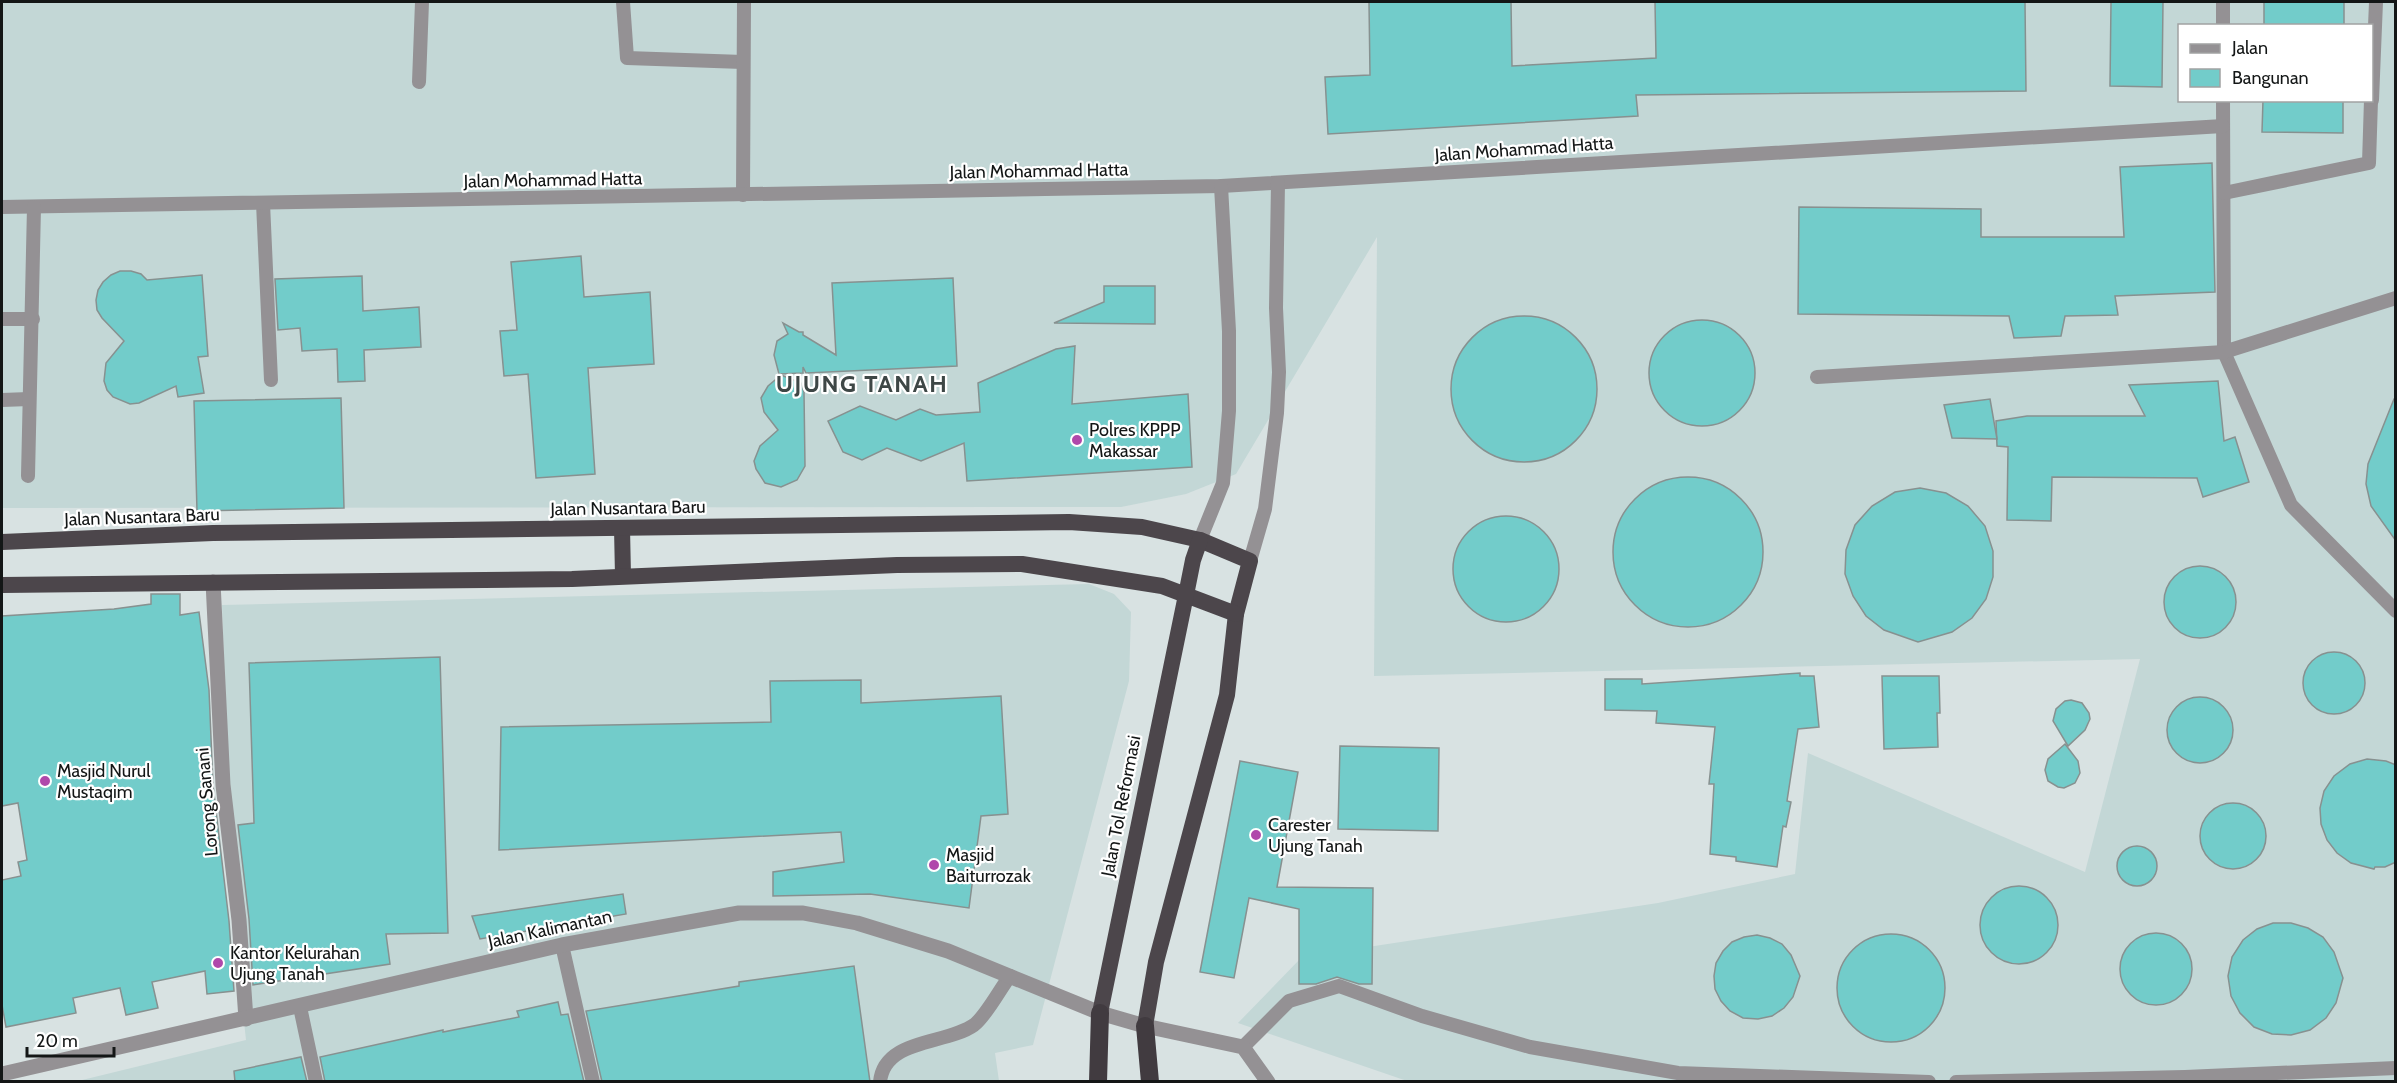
<svg xmlns="http://www.w3.org/2000/svg" width="2397" height="1083" viewBox="0 0 2397 1083" font-family="Cabin,sans-serif">
<style>
.built{fill:#c3d7d6;fill-rule:evenodd}
.building{fill:#72ccca;stroke:#879190;stroke-width:1.5}
.lines{fill:none;stroke-linecap:round;stroke-linejoin:round}
.service{stroke:#949194;stroke-width:14}
.minor{stroke:#949194;stroke-width:15}
.trunk{stroke:#4c464b;stroke-width:16}
.motorway{stroke:#413b40;stroke-width:18}
.poi-dot{fill:#b048ab;stroke:#fff;stroke-width:2}
.labels{text-anchor:middle;dominant-baseline:central;stroke-width:4.5;stroke-linejoin:round;paint-order:stroke}
.street-label{font-size:18px;fill:#131616;stroke:#fff}
.poi-label{font-size:18px;fill:#131616;stroke:#fff;text-anchor:start}
.district-label{font-size:24px;font-weight:bold;letter-spacing:1.5px;fill:#3e4746;stroke:#fff}
</style>
<rect width="100%" height="100%" fill="#d8e2e2"/>
<g class="built">
<path d="M2 2H2395V1081L1410 1082 1238 1023 1302 957 1658 903 1795 874 1808 753 2085 872 2140 659 1374 676 1377 237 1236 474 1186 494 1121 507 2 508ZM2180 26H2372V100H2180Z"/>
<polygon points="1089,584 1114,594 1131,612 1129,681 1033,1045 995,1053 999,1081 74,1082 246,1040 232,912 222,605"/>
</g>
<g class="building">
<polygon points="1369,2 1511,2 1512,66 1656,58 1655,2 2025,2 2026,91 1636,95 1638,116 1328,134 1325,77 1370,75"/>
<polygon points="2111,2 2163,2 2162,87 2110,86"/>
<rect x="2264" y="2" width="80" height="24"/>
<polygon points="2263,100 2343,100 2343,133 2262,132"/>
<polygon points="2212,163 2215,292 2115,296 2118,315 2065,316 2061,336 2014,338 2009,316 1798,314 1799,207 1981,209 1981,237 2124,237 2120,167"/>
<polygon points="581,256 584,297 650,292 654,364 588,368 595,474 536,478 528,374 504,376 500,331 517,330 511,262"/>
<polygon points="120,271 131,271 141,274 147,280 202,275 208,356 198,357 204,393 178,397 176,386 139,403 130,404 113,397 107,390 104,381 106,363 124,341 102,318 97,310 96,300 98,290 103,282 111,275"/>
<polygon points="362,276 363,311 419,307 421,347 364,350 365,381 338,382 337,349 302,351 300,328 278,330 275,279"/>
<polygon points="953,278 957,366 806,373 803,367 803,373 779,374 774,355 777,341 788,334 783,323 799,332 803,332 803,335 836,355 832,283"/>
<polygon points="1104,286 1155,286 1155,324 1054,323 1104,302"/>
<circle cx="1524" cy="389" r="73"/>
<circle cx="1702" cy="373" r="53"/>
<polygon points="1075,346 1072,404 1188,394 1192,467 967,481 964,443 921,461 887,448 862,460 843,452 828,421 860,406 896,420 920,409 936,415 980,412 978,383 1056,349"/>
<polygon points="781,375 801,383 804,392 805,466 797,480 781,487 765,483 756,469 754,461 760,446 778,430 764,412 761,398 768,386"/>
<polygon points="2218,381 2224,441 2235,437 2249,482 2203,497 2197,478 2052,477 2051,521 2007,520 2008,447 1997,446 1996,421 2027,416 2145,416 2129,385"/>
<polygon points="341,398 344,508 197,511 194,401"/>
<polygon points="1990,399 1997,439 1952,438 1944,405"/>
<polygon points="2394,399 2396,399 2396,541 2371,506 2366,484 2368,464"/>
<circle cx="1688" cy="552" r="75"/>
<polygon points="1920,488 1946,493 1968,506 1985,526 1993,551 1993,577 1986,599 1972,618 1952,632 1918,642 1884,630 1866,616 1853,596 1845,574 1846,550 1855,525 1872,506 1895,492"/>
<circle cx="1506" cy="569" r="53"/>
<circle cx="2200" cy="602" r="36"/>
<polygon points="151,594 180,594 180,615 199,612 209,690 213,785 229,921 234,991 207,994 205,971 152,982 158,1008 126,1015 120,988 73,998 76,1013 6,1027 2,1005 2,880 21,876 18,862 27,860 18,803 2,806 2,616 114,609 151,604"/>
<circle cx="2334" cy="683" r="31"/>
<polygon points="440,657 448,933 386,934 390,964 253,985 249,919 238,825 254,823 249,663"/>
<polygon points="1800,673 1800,676 1814,676 1819,727 1798,729 1787,801 1791,802 1786,827 1783,826 1777,867 1736,861 1736,857 1710,854 1714,784 1709,784 1715,727 1656,723 1657,711 1605,710 1605,679 1642,679 1642,684"/>
<polygon points="1882,676 1939,676 1940,713 1937,713 1938,747 1884,749"/>
<polygon points="861,680 861,703 1001,696 1008,814 981,816 969,908 870,894 773,896 773,872 844,862 841,832 499,850 501,727 771,722 770,681"/>
<circle cx="2200" cy="730" r="33"/>
<polygon points="2071,700 2082,703 2089,713 2090,719 2085,730 2068,746 2053,721 2056,709 2065,701"/>
<polygon points="2065,744 2078,761 2080,773 2075,783 2064,788 2058,787 2048,781 2045,770 2048,759"/>
<polygon points="1340,746 1439,748 1438,831 1338,829"/>
<polygon points="2367,759 2386,761 2396,765 2396,862 2385,867 2375,867 2374,869 2351,863 2337,853 2327,840 2321,824 2320,808 2324,791 2334,776 2350,764"/>
<polygon points="1240,761 1298,772 1277,887 1373,888 1372,984 1359,984 1337,977 1316,984 1299,984 1299,909 1249,898 1234,978 1200,972"/>
<circle cx="2233" cy="836" r="33"/>
<circle cx="2137" cy="866" r="20"/>
<circle cx="2019" cy="925" r="39"/>
<polygon points="623,894 626,914 480,939 472,916"/>
<polygon points="2273,923 2291,923 2308,928 2323,937 2334,952 2343,978 2336,1003 2326,1018 2310,1030 2291,1035 2272,1034 2254,1027 2240,1013 2231,996 2228,976 2232,957 2243,940 2257,929"/>
<circle cx="2156" cy="969" r="36"/>
<circle cx="1891" cy="988" r="54"/>
<polygon points="1757,935 1770,938 1782,944 1791,955 1800,976 1793,997 1784,1008 1772,1016 1758,1019 1743,1018 1730,1011 1721,1001 1715,989 1714,976 1716,963 1723,951 1732,942 1744,937"/>
<polygon points="854,966 870,1082 602,1082 586,1011 739,986 739,982"/>
<polygon points="558,1002 561,1015 568,1014 584,1082 325,1082 320,1057 443,1030 443,1032 519,1017 517,1011"/>
<polygon points="301,1057 307,1082 235,1082 234,1071"/>
</g>
<g class="lines">
<g class="service">
<polyline points="623,2 627,58 743,62"/>
<polyline points="2223,2 2223,26"/>
<polyline points="419,82 422,2"/>
<polyline points="2223,100 2224,352 2291,505 2396,611"/>
<polyline points="2372,100 2376,2"/>
<polyline points="2224,193 2369,163 2371,100"/>
<polyline points="743,195 744,2"/>
<polyline points="263,203 271,380"/>
<polyline points="2,207 1221,186 2223,126"/>
<polyline points="2,319 33,319"/>
<polyline points="1817,377 2224,352 2396,298"/>
<polyline points="2,400 29,399"/>
<polyline points="28,476 34,207"/>
<polyline points="1200,540 1223,483 1229,411 1229,331 1221,186"/>
<polyline points="1250,561 1265,509 1277,413 1279,372 1276,308 1278,183"/>
<polyline points="562,945 593,1082"/>
<polyline points="300,1007 316,1082"/>
<polyline points="1243,1047 1289,1001 1339,986 1422,1016 1530,1047 1678,1073 1929,1082"/>
<path d="M880 1082C884 1038 946 1045 974 1025 986 1016 1000 989 1010 976"/>
<polyline points="1956,1082 2185,1077 2396,1068"/>
</g>
<g class="minor">
<polyline points="213,582 223,785 239,920 246,1019"/>
<polyline points="2,1074 562,945 739,913 803,913 857,923 948,951 1100,1013 1145,1026 1243,1047 1268,1082"/>
</g>
<g class="trunk">
<polyline points="622,528 623,576"/>
<polyline points="2,542 213,533 1069,522 1142,527 1200,540 1250,561 1236,614 1227,695 1156,962 1145,1026"/>
<polyline points="2,585 572,579 897,565 1022,564 1162,586 1236,614"/>
<polyline points="1100,1013 1186,595 1193,560 1200,540"/>
</g>
<g class="motorway">
<polyline points="1145,1026 1150,1082"/>
<polyline points="1098,1082 1100,1013"/>
</g>
</g>
<g class="poi-dot">
<circle cx="1077" cy="440" r="6"/>
<circle cx="45" cy="781" r="6"/>
<circle cx="1256" cy="835" r="6"/>
<circle cx="934" cy="865" r="6"/>
<circle cx="218" cy="963" r="6"/>
</g>
<g class="labels">
<g class="street-label">
<text transform="translate(1524 149) rotate(-4)">Jalan Mohammad Hatta</text>
<text transform="translate(1039 171) rotate(-1)">Jalan Mohammad Hatta</text>
<text transform="translate(553 180) rotate(-1)">Jalan Mohammad Hatta</text>
<text transform="translate(628 508) rotate(-1)">Jalan Nusantara Baru</text>
<text transform="translate(142 517) rotate(-2)">Jalan Nusantara Baru</text>
<text transform="translate(207 802) rotate(-95)">Lorong Sanani</text>
<text transform="translate(1121 806) rotate(-79)">Jalan Tol Reformasi</text>
<text transform="translate(550 929) rotate(-12)">Jalan Kalimantan</text>
</g>
<g class="poi-label">
<text x="1089" y="430">Polres KPPP<tspan x="1089" dy="21">Makassar</tspan></text>
<text x="57" y="771">Masjid Nurul<tspan x="57" dy="21">Mustaqim</tspan></text>
<text x="1268" y="825">Carester<tspan x="1268" dy="21">Ujung Tanah</tspan></text>
<text x="946" y="855">Masjid<tspan x="946" dy="21">Baiturrozak</tspan></text>
<text x="230" y="953">Kantor Kelurahan<tspan x="230" dy="21">Ujung Tanah</tspan></text>
</g>
<g class="district-label">
<text x="862" y="383">UJUNG TANAH</text>
</g>
</g>
<rect width="2397" height="1083" fill="none" stroke="#131616" stroke-width="6"/>
<rect x="2178" y="24" width="195" height="78" fill="#ffffff" stroke="#a1a2a2" stroke-width="1.5"/>
<rect x="2190" y="44" width="30" height="9" fill="#949194" stroke="#a1a2a2" stroke-width="1.5"/>
<text x="2232" y="54" font-size="18" fill="#131616">Jalan</text>
<rect x="2190" y="69" width="30" height="18" fill="#72ccca" stroke="#a1a2a2" stroke-width="1.5"/>
<text x="2232" y="84" font-size="18" fill="#131616">Bangunan</text>
<path d="M27 1047v9h87v-9" fill="none" stroke="#131616" stroke-width="3"/>
<text x="36" y="1047" font-size="18" fill="#131616" stroke="#ffffff" stroke-width="4.5" paint-order="stroke">20 m</text>
</svg>
